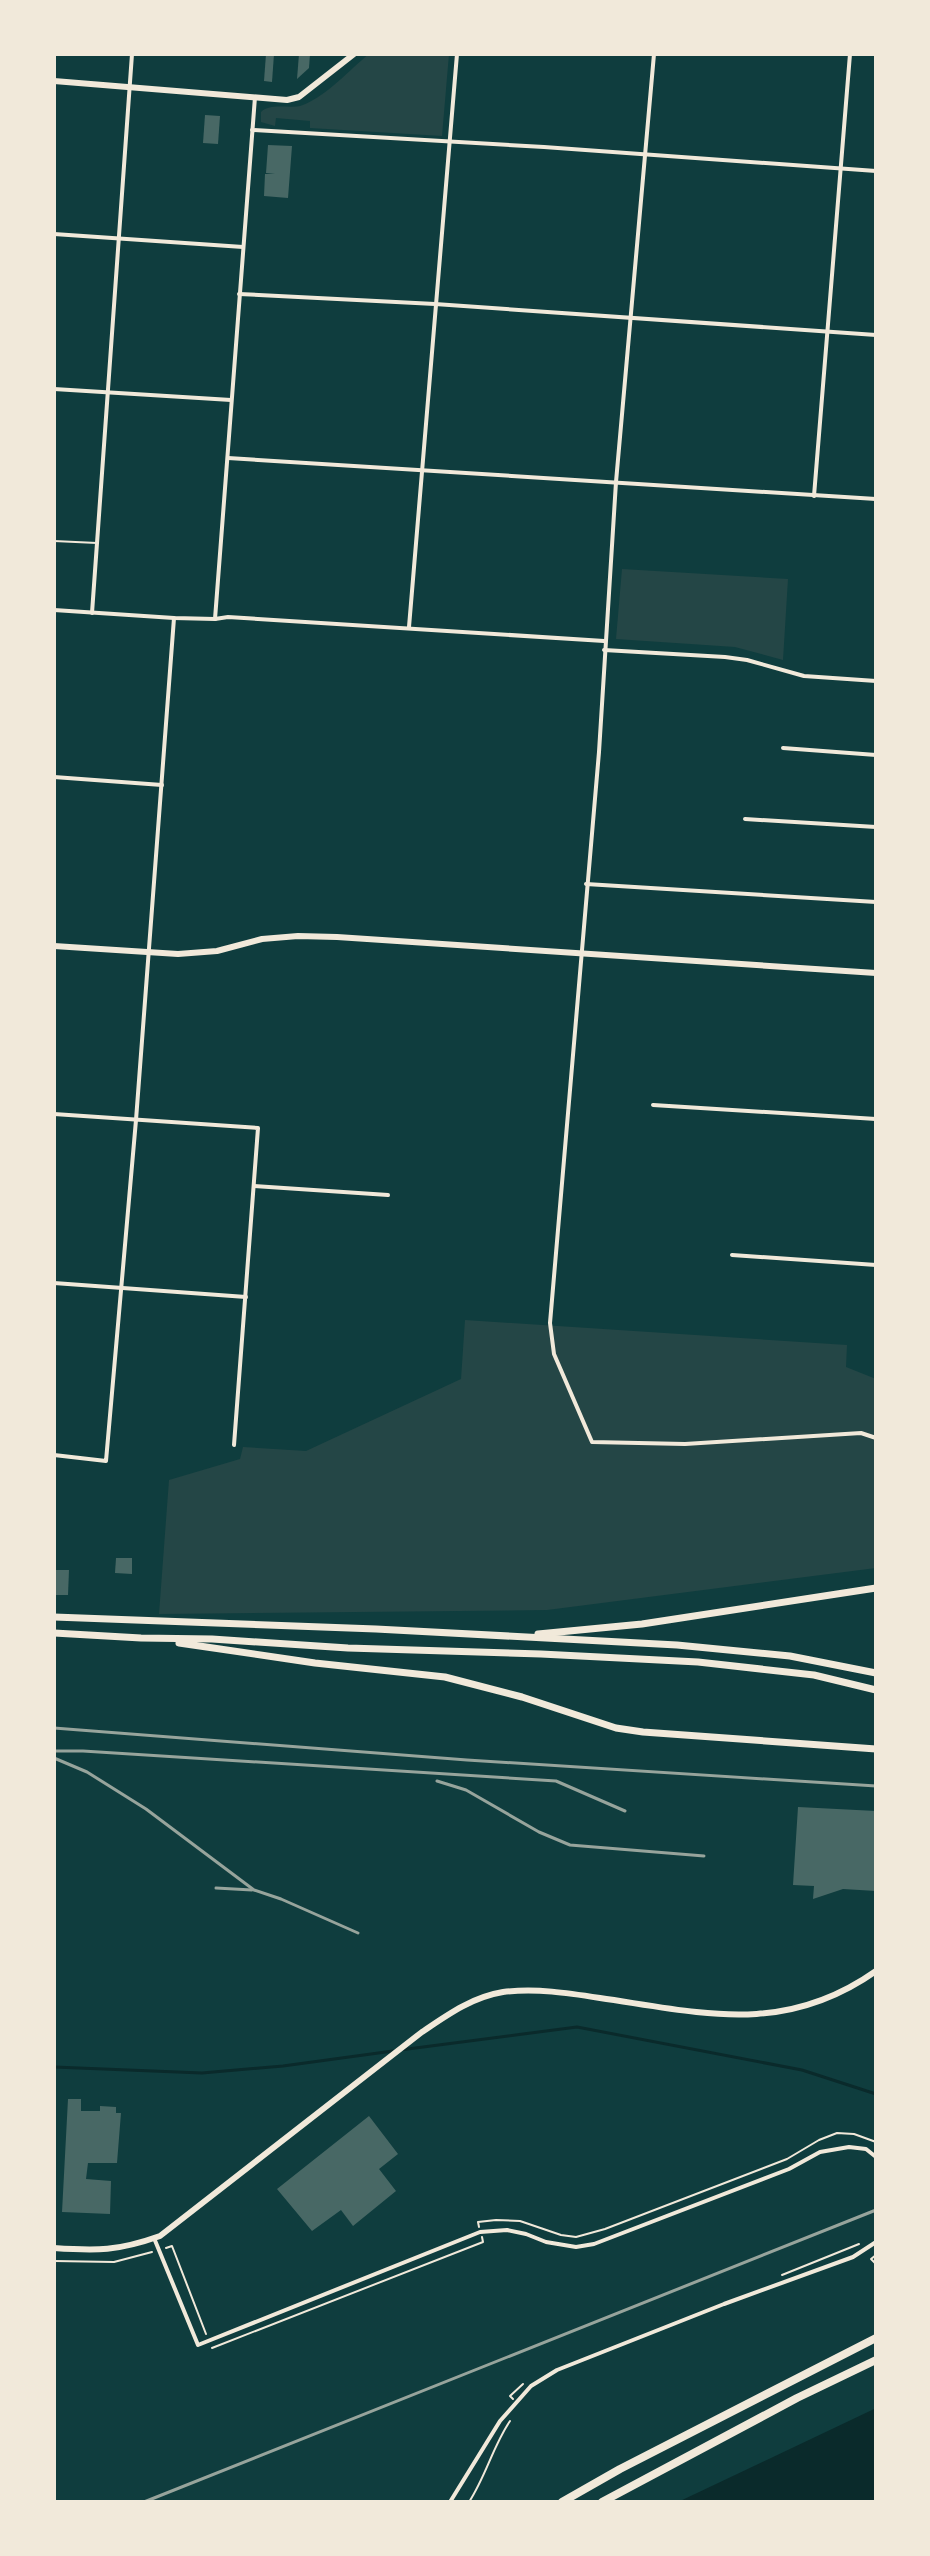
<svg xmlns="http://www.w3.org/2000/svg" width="930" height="2556" viewBox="0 0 930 2556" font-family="'Varela Round',sans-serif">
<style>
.green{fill:#244646}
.water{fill:#0a2a2b}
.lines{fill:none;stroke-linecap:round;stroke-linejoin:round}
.stream{stroke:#0a2a2b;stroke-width:3}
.building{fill:#486865}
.path{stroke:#f1e9da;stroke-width:2}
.service{stroke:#f1e9da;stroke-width:2}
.minor{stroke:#f1e9da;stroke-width:4}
.tertiary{stroke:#f1e9da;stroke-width:6}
.secondary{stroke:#f1e9da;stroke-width:6}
.primary{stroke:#f1e9da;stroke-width:7}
.motorway{stroke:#f1e9da;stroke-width:8}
.rail{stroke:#97a49c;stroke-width:3}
</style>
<rect width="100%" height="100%" fill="#0f3d3e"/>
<g class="green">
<path d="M369 54H449L442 136 310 128V121L276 118 275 126 261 122V112C272 102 290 110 303 105 328 95 349 70 369 54Z"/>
<polygon points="622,569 788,579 783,660 735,647 616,639"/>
<polygon points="465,1320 847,1345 846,1367 876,1379 876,1568 547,1610 159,1614 169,1480 240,1459 243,1447 306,1451 461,1379"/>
</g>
<polygon class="water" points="876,2408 876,2502 678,2502 872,2410"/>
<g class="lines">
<g class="stream">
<polyline points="400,2050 577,2027 802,2070 876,2094"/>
<polyline points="54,2067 202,2073 283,2066 393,2051"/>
</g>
</g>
<g class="building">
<polygon points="266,54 274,54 272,82 264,81"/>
<polygon points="299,54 310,54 309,68 297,79"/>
<polygon points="205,115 220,116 218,144 203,143"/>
<polygon points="268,145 292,146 288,198 264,196 265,174 275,174 266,173"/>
<polygon points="116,1558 132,1558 132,1574 115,1573"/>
<polygon points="54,1570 69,1570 68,1595 54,1595"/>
<polygon points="798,1807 876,1811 876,1891 843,1889 813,1899 814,1886 793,1885"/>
<polygon points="68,2099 81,2099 81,2111 100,2111 100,2106 116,2107 116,2113 121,2113 117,2163 88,2163 86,2179 111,2181 110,2214 62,2212"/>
<polygon points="369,2116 398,2154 379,2169 396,2191 353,2226 341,2210 312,2231 277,2189"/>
</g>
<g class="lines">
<g class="path">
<polyline points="479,2227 478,2222 496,2220 520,2221 561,2235 576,2237 605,2229 787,2159 819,2140 837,2133 854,2134 876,2142"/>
<polyline points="166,2248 172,2246 206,2334"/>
<polyline points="876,2255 871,2259 876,2264"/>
<polyline points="54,2261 114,2262 152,2252"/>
<polyline points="782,2275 859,2244"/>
<polyline points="212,2348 483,2242 482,2237"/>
<polyline points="513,2399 510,2396 523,2384"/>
<path d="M469 2502C486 2476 493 2446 510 2421"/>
</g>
<polyline class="service" points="54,541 97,543"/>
<g class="minor">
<polyline points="654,54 616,482 599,752 550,1323 554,1354 592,1442 685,1444 861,1433 876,1438"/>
<polyline points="252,130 544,147 876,171"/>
<polyline points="54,234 243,247"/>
<polyline points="239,294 435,304 876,335"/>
<polyline points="54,389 231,400"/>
<polyline points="228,458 876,499"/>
<polyline points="814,496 850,54"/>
<polyline points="54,610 174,618 215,619 228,617 604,641"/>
<polyline points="92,613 132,54"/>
<polyline points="215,619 255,97"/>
<polyline points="409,627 457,54"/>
<polyline points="604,650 725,657 747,660 804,676 876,681"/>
<polyline points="783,748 876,755"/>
<polyline points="54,777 162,785"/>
<polyline points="745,819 876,827"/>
<polyline points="586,884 876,902"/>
<polyline points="653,1105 876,1119"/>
<polyline points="54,1114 258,1128 234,1445"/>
<polyline points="254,1186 388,1195"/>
<polyline points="732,1255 876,1265"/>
<polyline points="54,1283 246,1297"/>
<polyline points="54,1455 106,1461 136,1120 174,618"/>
<polyline points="154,2238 198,2345 480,2232 507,2230 526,2234 546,2242 576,2247 594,2244 789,2169 820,2152 849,2147 866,2149 876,2157"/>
<polyline points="450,2502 500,2421 531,2386 557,2370 724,2304 853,2257 876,2242"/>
</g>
<g class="tertiary">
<polyline points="54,946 178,954 217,951 262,939 298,936 337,937 876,973"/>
<path d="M54 2248C97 2251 118 2251 160 2236L422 2032C447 2015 472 1997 503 1992 536 1988 568 1993 600 1998 702 2013 784 2036 876 1971"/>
</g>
<polyline class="secondary" points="54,81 287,100 299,97 354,54"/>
<g class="primary">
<polyline points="54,1617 376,1629 677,1645 790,1656 876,1673"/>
<polyline points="54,1633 141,1638 212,1639 348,1648 541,1654 698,1662 814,1675 876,1690"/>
<polyline points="538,1634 642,1624 876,1588"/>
<polyline points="179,1643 315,1663 445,1677 522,1697 616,1728 643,1732 876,1749"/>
</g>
<g class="motorway">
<polyline points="562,2502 620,2469 876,2338"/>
<polyline points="602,2502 797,2398 876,2360"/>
</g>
<g class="rail">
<polyline points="54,1728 467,1760 876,1786"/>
<polyline points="54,1751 83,1751 556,1781 625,1811"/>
<polyline points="54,1758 87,1772 146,1809 254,1890 281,1899 358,1933"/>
<polyline points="437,1781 466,1790 539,1832 570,1845 704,1856"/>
<polyline points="216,1888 252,1890"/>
<polyline points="144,2502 876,2210"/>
</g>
</g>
<rect width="930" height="2556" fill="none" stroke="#f1e9da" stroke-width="112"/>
</svg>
